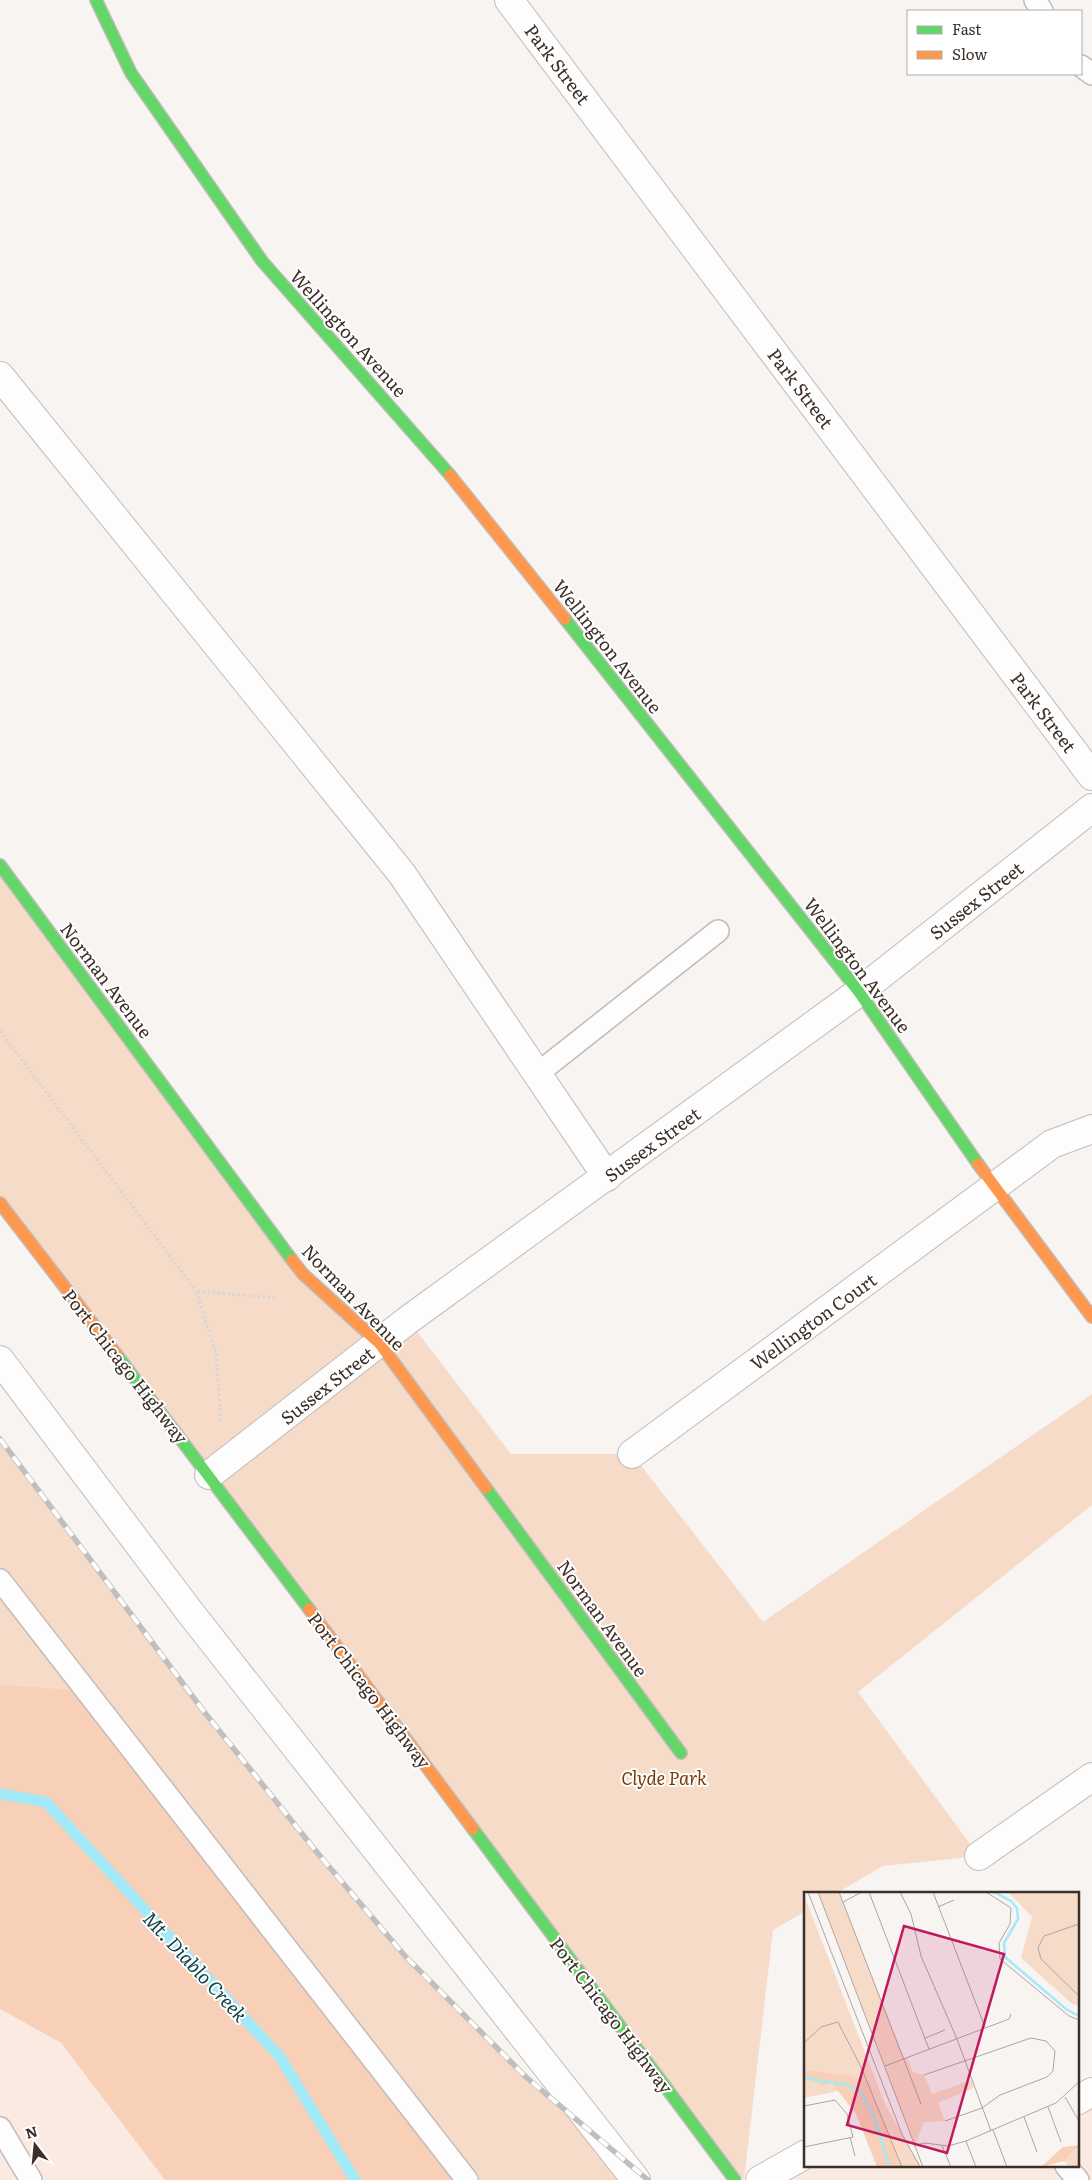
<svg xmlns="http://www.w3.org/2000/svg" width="1092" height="2180" viewBox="0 0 1092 2180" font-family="Literata,serif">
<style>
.built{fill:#faeae1}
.green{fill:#f7dbc9}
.forest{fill:#f8d0b7}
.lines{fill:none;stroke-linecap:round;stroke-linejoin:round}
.stream{stroke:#a2eaf8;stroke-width:11}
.lane-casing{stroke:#c3bbb7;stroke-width:24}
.street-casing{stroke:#c3bbb7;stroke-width:30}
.fast-casing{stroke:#c3bbb7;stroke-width:14}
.slow-casing{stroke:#c3bbb7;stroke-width:14}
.path{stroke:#d8d5d4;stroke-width:3;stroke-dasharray:2.5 2.5;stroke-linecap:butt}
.lane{stroke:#fefdfd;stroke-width:21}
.street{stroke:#fefdfd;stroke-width:28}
.fast{stroke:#63d668;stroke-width:11}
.slow{stroke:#ff974d;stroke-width:11}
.rail-casing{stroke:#c1bfbe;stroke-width:5.5}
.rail{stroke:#fff;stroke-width:4;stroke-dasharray:11;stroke-linecap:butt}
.labels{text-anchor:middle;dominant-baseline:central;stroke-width:4;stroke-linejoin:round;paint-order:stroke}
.street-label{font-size:18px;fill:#3d3028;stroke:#fff}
.park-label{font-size:18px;font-style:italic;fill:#773a02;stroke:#fff}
.water-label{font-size:19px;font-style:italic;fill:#11424a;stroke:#fff}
.inset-river{fill:none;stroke:#a2eaf8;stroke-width:2.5}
.inset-road{fill:none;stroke:#ada6a1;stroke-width:1}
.view{fill:#c2185b;fill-opacity:0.15;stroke:#c2185b;stroke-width:2.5}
.inset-edge{fill:none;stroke:#3d3028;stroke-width:2.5}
</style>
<rect width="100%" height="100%" fill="#f7f4f2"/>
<g class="built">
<polygon points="0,2009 60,2043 165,2180 0,2180"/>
<polygon points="1092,2092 1092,2180 760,2180 806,2166 1078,2166 1078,2100"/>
</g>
<g class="green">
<polygon points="0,865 303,1274 379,1344 408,1320 511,1454 632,1454 763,1622 1092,1394 1092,1505 858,1692 979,1856 883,1866 835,1894 806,1894 806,1911 773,1930 744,2180 0,1203"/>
<polygon points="0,1439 205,1713 320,1856 405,1956 526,2077 648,2180 467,2180 86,1691 0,1684"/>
</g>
<polygon class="forest" points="0,1684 86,1691 467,2180 165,2180 61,2043 0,2009"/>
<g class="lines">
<polyline class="stream" points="0,1794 46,1802 280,2057 355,2180"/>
<g class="lane-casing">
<g id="lane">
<polyline points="1035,0 1042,11"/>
<polyline points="1081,66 1092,74"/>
<polyline points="537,1074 718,931"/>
<polyline points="0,1580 467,2180"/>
<polyline points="0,2128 31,2180"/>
<polyline points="1066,2166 1078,2180"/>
</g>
</g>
<g class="street-casing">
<g id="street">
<polyline points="509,0 1092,776"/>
<polyline points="0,376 402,874 607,1177"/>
<polyline points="0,1360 189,1611 636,2180"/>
<polyline points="632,1454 1052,1144 1092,1129"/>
<polyline points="209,1475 408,1320 859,992 1092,808"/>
<polyline points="979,1856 1092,1777"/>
<polyline points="1078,2100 1092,2092"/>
<polyline points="760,2180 806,2154"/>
</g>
</g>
<g class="fast-casing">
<g id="fast">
<polyline points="96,0 131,73 262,261 450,475"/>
<polyline points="565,619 859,992 978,1164"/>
<polyline points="0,865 292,1260"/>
<polyline points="117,1355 309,1609"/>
<polyline points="486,1488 681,1753"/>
<polyline points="473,1829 735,2180"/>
</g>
</g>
<g class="slow-casing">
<g id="slow">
<polyline points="450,475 565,619"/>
<polyline points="978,1164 1092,1317"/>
<polyline points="0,1203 117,1355"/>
<polyline points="292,1260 303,1274 380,1344 486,1488"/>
<polyline points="309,1609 473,1829"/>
</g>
</g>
<g class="path">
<polyline points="0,1031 196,1291"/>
<polyline points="221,1421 216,1353 196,1291 276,1298"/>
</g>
<use href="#lane" class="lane"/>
<use href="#street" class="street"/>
<use href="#fast" class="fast"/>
<use href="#slow" class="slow"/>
<g class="rail-casing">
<polyline id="rail" points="0,1439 205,1713 320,1856 405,1956 526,2077 648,2180"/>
</g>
<use href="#rail" class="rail"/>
</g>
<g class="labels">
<g class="street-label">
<text transform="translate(558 64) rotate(53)">Park Street</text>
<text transform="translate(349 333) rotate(48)">Wellington Avenue</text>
<text transform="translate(801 388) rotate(53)">Park Street</text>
<text transform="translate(608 646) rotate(52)">Wellington Avenue</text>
<text transform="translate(1044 712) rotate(53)">Park Street</text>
<text transform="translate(976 900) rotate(-38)">Sussex Street</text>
<text transform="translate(858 965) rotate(53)">Wellington Avenue</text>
<text transform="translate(107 980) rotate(53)">Norman Avenue</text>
<text transform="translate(652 1144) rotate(-36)">Sussex Street</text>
<text transform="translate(354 1297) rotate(46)">Norman Avenue</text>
<text transform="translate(813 1321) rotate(-36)">Wellington Court</text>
<text transform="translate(126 1366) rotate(52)">Port Chicago Highway</text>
<text transform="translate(327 1385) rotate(-38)">Sussex Street</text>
<text transform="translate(603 1618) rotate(54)">Norman Avenue</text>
<text transform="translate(370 1690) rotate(53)">Port Chicago Highway</text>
<text transform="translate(612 2015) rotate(53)">Port Chicago Highway</text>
</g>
<g class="park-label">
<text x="664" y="1777">Clyde Park</text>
</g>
<g class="water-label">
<text transform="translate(196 1966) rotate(47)">Mt. Diablo Creek</text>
</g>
</g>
<g transform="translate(804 1892)">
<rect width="275" height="275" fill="#f7f4f2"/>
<path d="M14 0H35L100 166 103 165 109 180 120 183 128 202 168 188 170 196 134 211 141 229 120 230 111 253ZM204 0H275V114L268 112 217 66 228 25ZM0 3 81 212 117 275H98L30 183 0 178ZM7 187 19 194 27 190 34 199 0 206V189ZM271 257 275 258V275H265L260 269Z" fill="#f7dbc9"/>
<path d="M0 178 46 184 64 190 98 275H73L52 222 27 190 19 195 7 187 0 189ZM275 253V258L271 257 260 269 237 275 259 255Z" fill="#f8d0b7"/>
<path class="inset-river" d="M190 0 207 9 213 16 214 27 200 51 201 65 262 117 275 124M0 186 44 193 57 200 72 229 85 275"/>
<path class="inset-road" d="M4 0 98 242 116 275M14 0 119 275M35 0 117 212M65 0 125 157M96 0 107 22 117 64 153 147 187 239M129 0 181 135M182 0 207 16 206 32 195 51 196 67 265 124 275 128M39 10 58 0M134 15 150 8M275 32 240 44 234 56 237 67 275 104M121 146 141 138M0 151 17 135 34 130 57 175 98 275M81 174 205 127 207 122M120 183 227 146 242 149 251 159 249 179 243 185 196 203 178 216 141 229M261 205 275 229M0 214 31 208 43 222 49 245 0 255M244 215 257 250M220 225 233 260M189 238 203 275M46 245 51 264M162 249 172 275M111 253 121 251 144 254 162 249 252 211 275 190M138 254 147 275"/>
<path class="view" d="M100 34 200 62 143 261 43 233Z"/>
<rect width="275" height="275" class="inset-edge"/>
</g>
<rect x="907" y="10" width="175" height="65" fill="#ffffff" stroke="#b1aca9"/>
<rect x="917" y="26" width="25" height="8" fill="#63d668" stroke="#b1aca9"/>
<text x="952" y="35" font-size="15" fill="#3d3028">Fast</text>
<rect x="917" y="51" width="25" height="8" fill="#ff974d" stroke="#b1aca9"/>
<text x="952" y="60" font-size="15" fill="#3d3028">Slow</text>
<g transform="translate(35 2145) rotate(344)" stroke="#ffffff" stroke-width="4" paint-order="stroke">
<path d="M0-4L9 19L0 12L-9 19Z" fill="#3d3028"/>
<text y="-8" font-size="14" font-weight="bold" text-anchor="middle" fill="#3d3028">N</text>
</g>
</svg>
